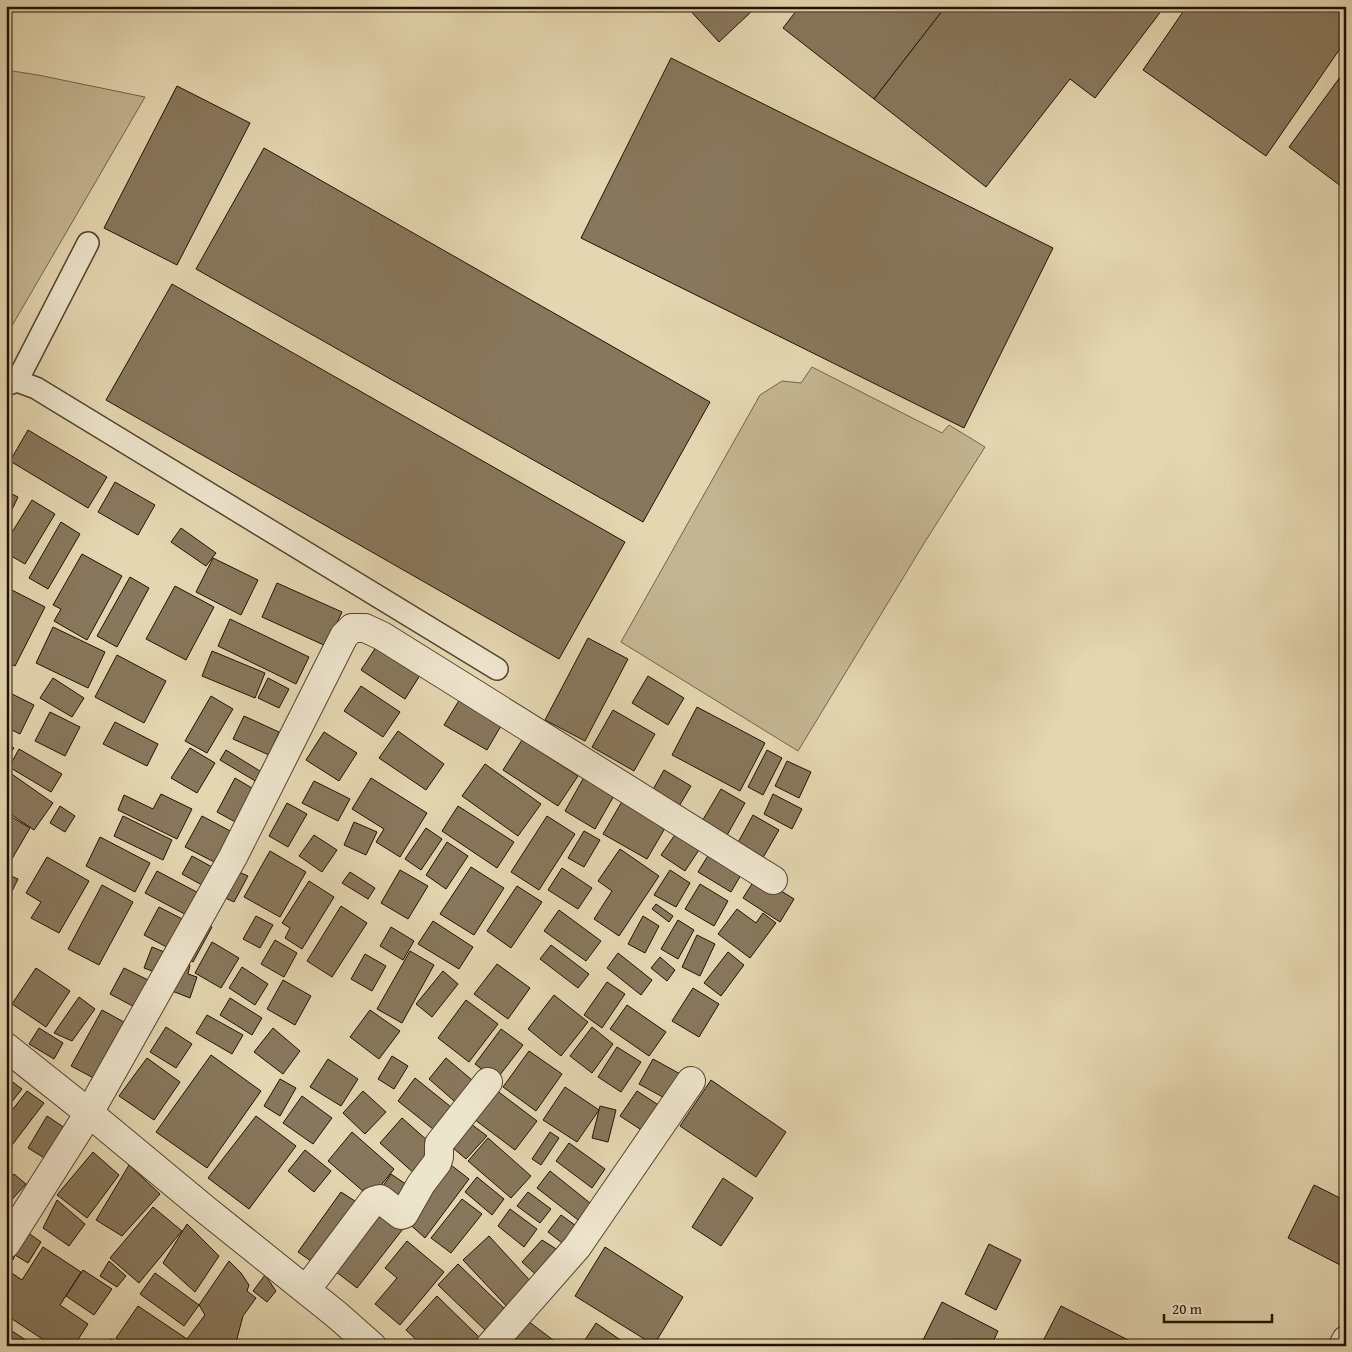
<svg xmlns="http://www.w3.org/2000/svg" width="1352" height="1352" viewBox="0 0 1352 1352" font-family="'Gentium Book Plus',serif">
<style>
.green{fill:#c3b592;stroke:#746349}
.building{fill:#87775c;stroke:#241100}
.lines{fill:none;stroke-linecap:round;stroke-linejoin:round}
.service-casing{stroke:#54422c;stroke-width:24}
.minor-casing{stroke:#54422c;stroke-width:30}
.service{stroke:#ede4cc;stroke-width:21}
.minor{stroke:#ede4cc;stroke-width:28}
</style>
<rect width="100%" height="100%" fill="#e3d6b0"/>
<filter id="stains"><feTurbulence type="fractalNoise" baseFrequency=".004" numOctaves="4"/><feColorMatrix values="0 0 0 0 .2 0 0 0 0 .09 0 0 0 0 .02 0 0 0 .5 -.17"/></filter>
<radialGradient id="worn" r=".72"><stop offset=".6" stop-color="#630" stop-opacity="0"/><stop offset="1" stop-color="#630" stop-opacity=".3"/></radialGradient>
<g class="green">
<polygon points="6,70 38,75 145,97 6,336"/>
<polygon points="812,367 942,433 949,425 985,447 923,545 798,751 621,642 760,395 782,381 801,383"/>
</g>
<g class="building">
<polygon points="686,6 748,6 752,11 719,42"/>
<polygon points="800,6 946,6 874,99 783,28"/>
<polygon points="946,6 1165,6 1095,98 1070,79 986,187 874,99"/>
<polygon points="1187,6 1346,6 1346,40 1266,156 1143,70"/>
<polygon points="671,58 1053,248 964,428 581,238"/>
<polygon points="1346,69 1346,190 1289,147"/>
<polygon points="177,86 250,123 177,265 104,228"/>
<polygon points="264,148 710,402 643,522 196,269"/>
<polygon points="172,284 625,542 559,659 106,400"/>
<polygon points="28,430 107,477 88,508 10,461"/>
<polygon points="115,482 155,505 138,535 98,512"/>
<polygon points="6,491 18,497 6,522"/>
<polygon points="32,500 55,514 25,564 6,553 6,542"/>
<polygon points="61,522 80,534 48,589 29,578"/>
<polygon points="181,528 216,553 206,566 171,542"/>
<polygon points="82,554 122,576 87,640 54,621 61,609 53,605"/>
<polygon points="213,558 258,580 241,615 196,592"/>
<polygon points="130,577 149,588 117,647 97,636"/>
<polygon points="277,583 342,612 326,646 262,617"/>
<polygon points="175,586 214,607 186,660 146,639"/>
<polygon points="6,587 45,607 15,666 6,662"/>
<polygon points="230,619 309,657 296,684 218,646"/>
<polygon points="53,627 105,652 88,688 36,663"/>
<polygon points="588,638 628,659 585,741 545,720"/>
<polygon points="380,641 424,669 405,699 361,670"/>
<polygon points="212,651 265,673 255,698 202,676"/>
<polygon points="117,655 166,681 144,723 95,697"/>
<polygon points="648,676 684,698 668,725 632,703"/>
<polygon points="53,678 84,698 72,717 40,698"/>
<polygon points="268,678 289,689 279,708 258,698"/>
<polygon points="361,686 400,712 383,737 344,711"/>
<polygon points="6,691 34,705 20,734 6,727"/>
<polygon points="463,694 505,719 487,750 444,725"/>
<polygon points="211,696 233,709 207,753 185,741"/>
<polygon points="697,707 765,743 740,791 672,755"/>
<polygon points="613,710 655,734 634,771 592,747"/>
<polygon points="50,712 80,727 65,756 35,741"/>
<polygon points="244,716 279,732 269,755 233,739"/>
<polygon points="115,722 158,744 147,766 103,744"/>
<polygon points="398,731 444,764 426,790 379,758"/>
<polygon points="324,732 357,753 339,781 306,760"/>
<polygon points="522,740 578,776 558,806 503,770"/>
<polygon points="6,743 14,748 6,759"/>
<polygon points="190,748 215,763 197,793 171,778"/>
<polygon points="19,749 62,774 51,792 9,767"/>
<polygon points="226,750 268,776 262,785 220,760"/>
<polygon points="767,750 782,758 763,795 748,787"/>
<polygon points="787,761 811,772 799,798 775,786"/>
<polygon points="485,764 541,804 518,836 462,796"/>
<polygon points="6,770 53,803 34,830 6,811"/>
<polygon points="588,770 619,787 595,829 565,811"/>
<polygon points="664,770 691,786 678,808 651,793"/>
<polygon points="235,778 257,791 239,824 217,812"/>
<polygon points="371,778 427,813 400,857 376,842 384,829 352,809"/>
<polygon points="314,781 350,799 338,821 302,803"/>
<polygon points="721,789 745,803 726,837 701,823"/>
<polygon points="161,794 192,809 177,839 118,810 124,795 153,809"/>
<polygon points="773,794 802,809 792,829 764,814"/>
<polygon points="624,798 668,823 647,859 603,834"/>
<polygon points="287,803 307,814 288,847 269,836"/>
<polygon points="60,806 75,816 65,832 50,823"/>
<polygon points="458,806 514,842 497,868 442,831"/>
<polygon points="753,815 779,830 761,861 735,848"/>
<polygon points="10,816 30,828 6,869 6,822"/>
<polygon points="123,816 172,840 163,860 114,836"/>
<polygon points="202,816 236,834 220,865 185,847"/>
<polygon points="547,816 575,834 539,890 511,872"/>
<polygon points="354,822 377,832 366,855 344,845"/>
<polygon points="681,826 705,841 685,871 661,855"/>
<polygon points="426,828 442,839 421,870 405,859"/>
<polygon points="584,831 600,840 584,867 568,858"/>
<polygon points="314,835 337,850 322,872 299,856"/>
<polygon points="100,837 150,863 135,892 86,866"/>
<polygon points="447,842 468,856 446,889 426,875"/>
<polygon points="620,849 659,876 619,936 594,919 612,891 598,881"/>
<polygon points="712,849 745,868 731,892 698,872"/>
<polygon points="270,851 306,872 280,917 244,897"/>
<polygon points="192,856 223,873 213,891 182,874"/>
<polygon points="47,857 89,881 59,933 31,918 41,902 26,893"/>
<polygon points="471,867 504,888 474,935 440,914"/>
<polygon points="562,868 592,888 578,909 548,890"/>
<polygon points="234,870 248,876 234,902 221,896"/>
<polygon points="400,870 428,886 408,919 381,903"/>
<polygon points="670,870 690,883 676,907 654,895"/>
<polygon points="157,871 208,898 196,920 145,893"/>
<polygon points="350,872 375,888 368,899 342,883"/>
<polygon points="6,874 18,879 6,903"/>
<polygon points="757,876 794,899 780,922 743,898"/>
<polygon points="309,881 334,897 302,949 285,938 290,928 282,923"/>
<polygon points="700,884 728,901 714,926 685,909"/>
<polygon points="102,885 133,902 99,965 68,949"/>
<polygon points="517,886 542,902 511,948 487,931"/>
<polygon points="656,904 673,916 669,922 652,909"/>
<polygon points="341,906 367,923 332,977 307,961"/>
<polygon points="159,907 190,923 174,951 144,935"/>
<polygon points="737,909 756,923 763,913 776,923 750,958 718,934"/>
<polygon points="559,910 601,941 586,961 544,931"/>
<polygon points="256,916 273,925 260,948 243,939"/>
<polygon points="643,916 659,926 645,953 628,944"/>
<polygon points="678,920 694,930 678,959 661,949"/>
<polygon points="433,921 473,947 459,969 418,944"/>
<polygon points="205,925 212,927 193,962 186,958"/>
<polygon points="391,927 414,941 403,960 380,946"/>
<polygon points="697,935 715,944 700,976 682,967"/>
<polygon points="275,940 297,953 284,977 261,964"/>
<polygon points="212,942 239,958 221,988 195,973"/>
<polygon points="551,945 589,974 578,988 540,959"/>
<polygon points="152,947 174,956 165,976 144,968"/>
<polygon points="410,951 434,965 402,1023 377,1009"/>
<polygon points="728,952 744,965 721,996 704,983"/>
<polygon points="618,953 652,980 641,995 607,968"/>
<polygon points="365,954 386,966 372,991 351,979"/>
<polygon points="660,957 675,970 667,981 651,968"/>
<polygon points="181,962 190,965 188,974 197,977 190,998 167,989"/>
<polygon points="497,964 530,988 508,1019 474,994"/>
<polygon points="242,967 268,984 255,1005 229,988"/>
<polygon points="36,968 70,991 46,1027 12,1004"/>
<polygon points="124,968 156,984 142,1011 110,994"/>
<polygon points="443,971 458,984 432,1017 416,1004"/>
<polygon points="283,980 311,996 295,1025 267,1009"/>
<polygon points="607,982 625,994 602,1028 584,1015"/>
<polygon points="693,988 719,1004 699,1037 672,1021"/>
<polygon points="554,995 588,1022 561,1056 528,1029"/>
<polygon points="79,997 95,1009 72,1041 54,1033"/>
<polygon points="230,998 262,1018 252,1035 220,1015"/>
<polygon points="466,1000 498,1024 469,1062 438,1038"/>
<polygon points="627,1005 666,1032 649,1056 610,1029"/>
<polygon points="102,1010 133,1027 101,1082 71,1066"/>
<polygon points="370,1010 400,1031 379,1059 350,1037"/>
<polygon points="207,1015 243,1035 232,1054 196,1033"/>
<polygon points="166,1027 192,1044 176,1068 150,1052"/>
<polygon points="592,1027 613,1044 592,1073 570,1056"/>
<polygon points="39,1028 63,1043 54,1059 29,1044"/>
<polygon points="273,1028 300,1051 283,1074 254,1052"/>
<polygon points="501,1029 523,1045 496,1080 475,1064"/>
<polygon points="617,1047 641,1062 621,1092 598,1077"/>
<polygon points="529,1051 562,1074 536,1111 503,1087"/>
<polygon points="211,1055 261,1091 207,1168 156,1132"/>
<polygon points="392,1056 408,1066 394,1089 378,1079"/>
<polygon points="147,1058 180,1082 154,1120 119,1096"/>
<polygon points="446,1058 479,1086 461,1107 429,1079"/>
<polygon points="328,1059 358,1079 341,1106 310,1087"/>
<polygon points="653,1059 684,1076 670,1101 639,1084"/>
<polygon points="6,1077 22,1089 6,1109"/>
<polygon points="415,1078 456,1111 438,1133 398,1101"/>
<polygon points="280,1079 296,1088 280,1116 264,1106"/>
<polygon points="711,1080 786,1132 756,1177 680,1126"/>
<polygon points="492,1087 537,1121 515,1150 470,1116"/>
<polygon points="565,1087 599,1110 577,1142 543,1120"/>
<polygon points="27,1091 44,1103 6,1153 6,1118"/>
<polygon points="363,1091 386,1112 365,1134 343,1113"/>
<polygon points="637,1091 660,1106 643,1131 620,1116"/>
<polygon points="302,1096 332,1118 313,1144 283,1123"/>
<polygon points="600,1106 616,1110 608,1142 592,1138"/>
<polygon points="47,1116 65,1128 46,1159 28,1148"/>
<polygon points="256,1116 296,1146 249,1209 208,1178"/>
<polygon points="402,1118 437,1149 415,1174 380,1143"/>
<polygon points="463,1118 487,1136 466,1159 446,1142"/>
<polygon points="352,1132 394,1169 371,1198 328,1161"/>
<polygon points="550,1132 559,1138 541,1165 532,1159"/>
<polygon points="488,1138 531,1176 511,1198 468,1161"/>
<polygon points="569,1143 605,1169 592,1188 556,1161"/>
<polygon points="305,1150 331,1171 314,1192 288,1171"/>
<polygon points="93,1152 119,1175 87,1218 57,1195"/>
<polygon points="447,1162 469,1179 425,1238 405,1220"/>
<polygon points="129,1165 160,1194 122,1236 96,1220"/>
<polygon points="550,1171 595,1207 582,1223 537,1188"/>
<polygon points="14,1174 26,1184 6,1206 6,1184"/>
<polygon points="391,1174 416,1191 403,1209 379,1192"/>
<polygon points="477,1177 504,1199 492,1215 465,1192"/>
<polygon points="723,1178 753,1198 721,1246 692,1227"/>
<polygon points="1314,1185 1346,1201 1346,1268 1288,1238"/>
<polygon points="341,1192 364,1207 321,1268 298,1252"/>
<polygon points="528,1192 551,1209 540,1223 517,1206"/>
<polygon points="462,1199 482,1214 451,1253 431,1238"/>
<polygon points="57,1200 85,1224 69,1246 43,1228"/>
<polygon points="381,1204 406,1225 357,1288 331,1268"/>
<polygon points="153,1207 182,1231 139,1283 110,1258"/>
<polygon points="510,1209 537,1229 524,1247 498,1226"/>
<polygon points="561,1215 579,1228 566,1246 548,1232"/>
<polygon points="187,1224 219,1256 195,1292 163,1263"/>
<polygon points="23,1229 41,1242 28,1263 15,1255 13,1260 7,1256"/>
<polygon points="489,1236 534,1285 512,1312 463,1260"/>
<polygon points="542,1240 561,1252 542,1280 522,1262"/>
<polygon points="407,1241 444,1272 400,1325 375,1304 397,1278 385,1268"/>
<polygon points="989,1244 1021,1260 996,1310 965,1294"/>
<polygon points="43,1247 81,1272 60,1305 88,1324 74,1346 53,1346 6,1315 6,1269 22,1280"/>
<polygon points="605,1247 683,1297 654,1345 575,1296"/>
<polygon points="109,1261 126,1276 117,1287 100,1276"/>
<polygon points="229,1261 241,1273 249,1285 247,1291 256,1298 243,1316 235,1346 188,1346 187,1339 205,1315 199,1305"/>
<polygon points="458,1264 506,1310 486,1331 438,1285"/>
<polygon points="83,1270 112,1289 94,1315 66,1296"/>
<polygon points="155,1273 199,1305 184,1326 140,1294"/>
<polygon points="265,1275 276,1291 267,1302 253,1291"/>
<polygon points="437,1296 480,1338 473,1346 423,1346 406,1330"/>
<polygon points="942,1302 998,1331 991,1346 920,1346"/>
<polygon points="138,1306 187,1339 183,1346 128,1346 116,1338"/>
<polygon points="1061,1306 1138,1345 1138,1346 1053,1346 1043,1341"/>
<polygon points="528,1321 561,1346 509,1346"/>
<polygon points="596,1323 629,1346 581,1346"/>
<polygon points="6,1327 35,1346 6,1346"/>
<polygon points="111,1339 120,1346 104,1346"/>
</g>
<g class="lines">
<g class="service-casing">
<g id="service">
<polyline points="17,381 88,243"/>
<polyline points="6,385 17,381 36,388 497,669"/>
</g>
</g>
<g class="minor-casing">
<g id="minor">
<polyline points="6,1047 89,1113 206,1210 337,1315 372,1346"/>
<polyline points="6,1244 89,1113 233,857 344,636 352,628 365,628 382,636 773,880"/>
<polyline points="306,1290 373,1201 380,1199 401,1215 404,1214 421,1184 437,1163 439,1157 439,1144 488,1082"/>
<polyline points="490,1346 577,1247 691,1081"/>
<polyline points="1343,1346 1346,1340"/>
</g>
</g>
<use href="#service" class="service"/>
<use href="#minor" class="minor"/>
</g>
<rect width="1352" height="1352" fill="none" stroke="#e3d6b0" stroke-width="25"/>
<rect x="8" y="8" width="1337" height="1337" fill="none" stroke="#241100" stroke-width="2.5"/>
<rect x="12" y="12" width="1327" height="1327" fill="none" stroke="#241100"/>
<path d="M1164 1314v8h108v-8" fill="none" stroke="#241100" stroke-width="2.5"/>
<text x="1172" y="1314" font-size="15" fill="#241100" stroke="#ede4cc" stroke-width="4" paint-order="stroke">20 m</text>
<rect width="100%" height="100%" filter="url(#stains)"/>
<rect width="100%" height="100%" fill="url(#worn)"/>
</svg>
